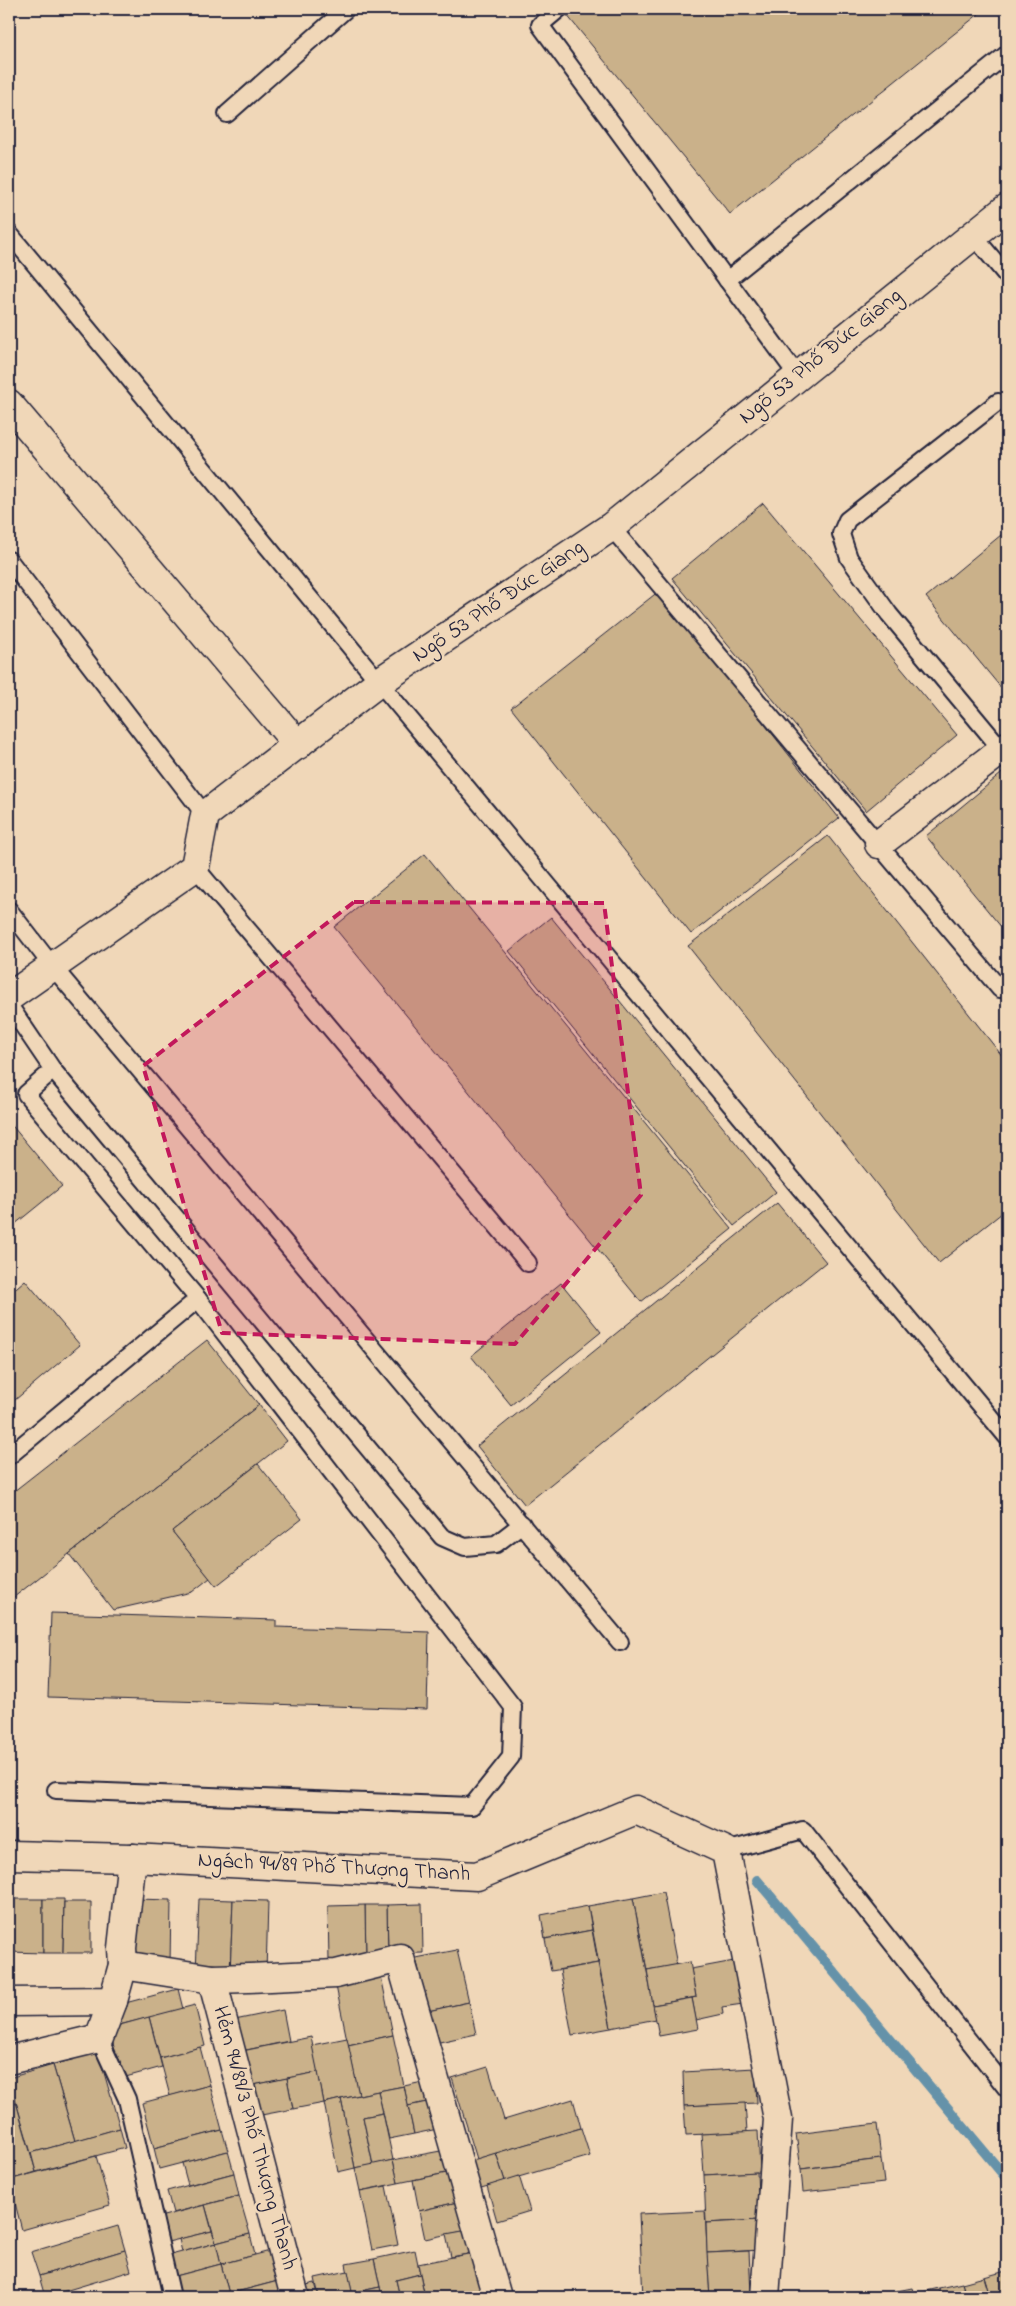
<svg xmlns="http://www.w3.org/2000/svg" width="1016" height="2306" viewBox="0 0 1016 2306" font-family="'Indie Flower',sans-serif">
<style>
.lines{fill:none;stroke-linecap:round;stroke-linejoin:round}
.stream{stroke:#6592a9;stroke-width:10}
.building{fill:#cab18a;stroke:#22223b}
.service-casing{stroke:#22223b;stroke-width:20}
.minor-casing{stroke:#22223b;stroke-width:31}
.service{stroke:#f0d7b8;stroke-width:16}
.minor{stroke:#f0d7b8;stroke-width:28}
.marked{fill:#c2185b;fill-opacity:0.2;stroke:#c2185b;stroke-width:4;stroke-dasharray:10 6;stroke-linejoin:round}
.labels{text-anchor:middle;dominant-baseline:central;stroke-width:5;stroke-linejoin:round;paint-order:stroke}
.street-label{font-size:22px;fill:#22223b;stroke:#f0d7b8}
</style>
<rect width="100%" height="100%" fill="#f0d7b8"/>
<filter id="ink" filterUnits="userSpaceOnUse"><feTurbulence type="fractalNoise" baseFrequency=".02" numOctaves="2"/><feDisplacementMap in="SourceGraphic" scale="10" xChannelSelector="R" yChannelSelector="G"/><feConvolveMatrix kernelMatrix="1 2 1 2 8 2 1 2 1" color-interpolation-filters="sRGB"/></filter>
<g filter="url(#ink)">
<g class="lines">
<polyline class="stream" points="757,1880 1007,2179"/>
</g>
<g class="building">
<polygon points="572,9 985,9 730,214 566,14"/>
<polygon points="763,503 957,735 866,811 672,578"/>
<polygon points="1007,530 1007,695 926,597"/>
<polygon points="659,591 839,818 691,934 511,708"/>
<polygon points="1007,769 1007,934 926,836"/>
<polygon points="828,836 1007,1062 1007,1209 939,1263 688,946"/>
<polygon points="425,854 732,1229 641,1302 334,927"/>
<polygon points="551,917 776,1192 734,1226 509,951"/>
<polygon points="9,1122 62,1186 9,1229"/>
<polygon points="777,1203 826,1262 525,1505 477,1446"/>
<polygon points="25,1280 80,1345 9,1405 9,1294"/>
<polygon points="561,1283 601,1332 511,1405 471,1356"/>
<polygon points="207,1340 259,1405 9,1601 9,1495"/>
<polygon points="259,1405 287,1441 172,1531 210,1578 192,1592 113,1610 69,1554"/>
<polygon points="258,1464 302,1519 216,1586 172,1531"/>
<polygon points="51,1613 276,1620 276,1627 429,1632 427,1709 48,1697"/>
<polygon points="663,1892 677,1965 647,1970 633,1898"/>
<polygon points="633,1898 656,2019 611,2028 588,1906"/>
<polygon points="9,1899 43,1899 43,1953 9,1952"/>
<polygon points="43,1899 64,1899 63,1953 43,1953"/>
<polygon points="136,1899 171,1900 170,1965 135,1965"/>
<polygon points="199,1899 233,1900 230,1972 196,1971"/>
<polygon points="233,1900 268,1901 266,1974 230,1972"/>
<polygon points="64,1902 91,1902 91,1953 63,1953"/>
<polygon points="422,1904 423,1953 388,1954 387,1905"/>
<polygon points="365,1905 387,1905 388,1960 366,1961"/>
<polygon points="365,1905 366,1961 329,1962 328,1906"/>
<polygon points="588,1906 592,1930 545,1939 541,1915"/>
<polygon points="592,1930 598,1963 551,1971 545,1939"/>
<polygon points="457,1950 469,2002 428,2011 416,1958"/>
<polygon points="734,1961 743,2004 722,2007 723,2014 696,2020 692,1998 696,1997 691,1969"/>
<polygon points="690,1962 696,1997 653,2005 647,1970"/>
<polygon points="598,1963 611,2028 572,2035 560,1970"/>
<polygon points="380,1971 393,2035 348,2045 335,1981"/>
<polygon points="178,1989 183,2009 119,2025 114,2006"/>
<polygon points="692,1998 698,2029 659,2036 653,2005"/>
<polygon points="469,2002 476,2034 435,2043 428,2011"/>
<polygon points="195,2005 205,2046 160,2058 149,2017"/>
<polygon points="283,2010 289,2041 237,2052 230,2021"/>
<polygon points="149,2017 162,2067 122,2078 109,2028"/>
<polygon points="393,2035 404,2086 359,2095 348,2045"/>
<polygon points="311,2037 318,2072 244,2087 237,2052"/>
<polygon points="347,2038 359,2095 324,2103 312,2045"/>
<polygon points="200,2047 210,2085 170,2096 160,2058"/>
<polygon points="98,2052 120,2128 75,2141 53,2065"/>
<polygon points="53,2065 75,2141 31,2153 9,2078"/>
<polygon points="488,2067 504,2120 573,2099 581,2128 477,2159 452,2078"/>
<polygon points="755,2068 757,2103 684,2106 683,2072"/>
<polygon points="318,2072 324,2103 293,2109 287,2078"/>
<polygon points="9,2078 36,2172 9,2180"/>
<polygon points="287,2078 293,2109 251,2117 244,2087"/>
<polygon points="432,2080 436,2100 408,2106 404,2086"/>
<polygon points="210,2085 222,2130 154,2148 142,2103"/>
<polygon points="404,2086 414,2134 389,2139 378,2091"/>
<polygon points="378,2091 383,2113 363,2117 373,2165 355,2168 341,2099"/>
<polygon points="341,2099 355,2168 338,2172 324,2103"/>
<polygon points="436,2100 442,2128 414,2134 408,2106"/>
<polygon points="745,2103 747,2132 686,2135 684,2106"/>
<polygon points="383,2113 393,2160 373,2165 363,2117"/>
<polygon points="877,2124 881,2159 801,2169 796,2134"/>
<polygon points="120,2128 125,2148 36,2172 31,2153"/>
<polygon points="581,2128 590,2156 505,2181 496,2153"/>
<polygon points="222,2130 228,2151 159,2169 154,2148"/>
<polygon points="758,2131 760,2172 704,2175 701,2134"/>
<polygon points="451,2149 456,2171 398,2183 393,2160"/>
<polygon points="228,2151 234,2173 188,2185 182,2163"/>
<polygon points="496,2153 505,2181 471,2191 463,2163"/>
<polygon points="96,2156 110,2205 22,2230 9,2180"/>
<polygon points="881,2159 884,2183 803,2192 801,2169"/>
<polygon points="393,2160 398,2183 360,2191 355,2168"/>
<polygon points="456,2171 462,2201 419,2211 413,2180"/>
<polygon points="757,2172 759,2220 706,2223 704,2175"/>
<polygon points="234,2173 239,2196 173,2213 167,2191"/>
<polygon points="519,2176 530,2211 497,2221 487,2186"/>
<polygon points="386,2186 398,2245 372,2250 360,2191"/>
<polygon points="239,2196 250,2234 216,2243 205,2205"/>
<polygon points="462,2201 468,2230 425,2239 419,2211"/>
<polygon points="205,2205 212,2231 164,2243 156,2218"/>
<polygon points="705,2211 710,2297 643,2297 639,2214"/>
<polygon points="759,2220 761,2250 707,2253 706,2223"/>
<polygon points="118,2226 125,2250 39,2276 31,2252"/>
<polygon points="468,2230 473,2253 451,2257 446,2234"/>
<polygon points="212,2231 216,2243 182,2252 179,2239"/>
<polygon points="250,2234 255,2255 221,2264 216,2243"/>
<polygon points="216,2243 221,2264 172,2277 167,2256"/>
<polygon points="125,2250 131,2271 45,2297 39,2276"/>
<polygon points="415,2250 420,2274 396,2280 400,2297 382,2297 374,2259"/>
<polygon points="270,2251 278,2281 229,2294 221,2264"/>
<polygon points="749,2251 751,2295 710,2297 707,2253"/>
<polygon points="473,2253 481,2291 451,2297 425,2297 418,2264"/>
<polygon points="374,2259 380,2287 352,2293 346,2264"/>
<polygon points="221,2264 229,2294 216,2297 178,2297 172,2277"/>
<polygon points="348,2271 353,2297 319,2297 315,2278"/>
<polygon points="1006,2271 1007,2297 990,2297 984,2277"/>
<polygon points="420,2274 425,2297 400,2297 396,2280"/>
<polygon points="984,2277 990,2297 966,2297 962,2283"/>
<polygon points="278,2281 282,2297 216,2297 229,2294"/>
<polygon points="315,2283 319,2297 301,2297 298,2287"/>
<polygon points="962,2283 966,2297 941,2297 939,2288"/>
<polygon points="380,2287 382,2297 353,2297 352,2293"/>
<polygon points="912,2288 915,2297 898,2297 897,2291"/>
<polygon points="939,2288 941,2297 915,2297 914,2294"/>
</g>
<g class="lines">
<g class="service-casing">
<g id="service">
<polyline points="559,9 540,25 797,375"/>
<polyline points="227,114 346,9"/>
<polyline points="9,233 379,682 1007,1437"/>
<polyline points="973,235 1007,276"/>
<polyline points="727,280 1007,54"/>
<polyline points="998,402 847,520 841,534 849,558 889,614 1002,750"/>
<polyline points="611,527 1000,989"/>
<polyline points="9,560 205,815"/>
<polyline points="195,867 528,1263"/>
<polyline points="9,910 53,967 620,1642"/>
<polyline points="9,1005 53,1070 442,1537 465,1547 496,1544 522,1524"/>
<polyline points="53,1070 26,1094 198,1299 513,1707 511,1757 472,1806 56,1790"/>
<polyline points="9,1456 198,1299"/>
<polyline points="726,1851 803,1830 1007,2089"/>
<polyline points="99,2038 127,2099 172,2297"/>
</g>
</g>
<g class="minor-casing">
<g id="minor">
<polyline points="9,404 298,745"/>
<polyline points="879,844 1007,746"/>
<polyline points="9,997 195,867 205,815 379,682 611,527 1007,208"/>
<polyline points="9,1855 132,1858 477,1876 636,1810 726,1851 778,2119 765,2297"/>
<polyline points="123,1965 212,1979 249,1978 336,1974 400,1958 497,2297"/>
<polyline points="212,1979 295,2297"/>
<polyline points="9,2002 113,2001 123,1965 122,1948 132,1858"/>
<polyline points="9,2060 99,2038 113,2001"/>
</g>
</g>
<use href="#service" class="service"/>
<use href="#minor" class="minor"/>
</g>
</g>
<path class="marked" d="M354 902 604 903 641 1195 515 1344 222 1333 143 1066Z"/>
<g class="labels">
<g class="street-label">
<text transform="translate(821 357) rotate(-39)">Ngõ 53 Phố Đức Giang</text>
<text transform="translate(499 602) rotate(-34)">Ngõ 53 Phố Đức Giang</text>
<text transform="translate(334 1868) rotate(3)">Ngách 94/89 Phố Thượng Thanh</text>
<text transform="translate(254 2138) rotate(75)">Hẻm 94/89/3 Phố Thượng Thanh</text>
</g>
</g>
<rect width="1016" height="2306" fill="none" stroke="#f0d7b8" stroke-width="30"/>
<rect x="15" y="15" width="986" height="2276" fill="none" stroke="#22223b" stroke-width="2" filter="url(#ink)"/>
</svg>
